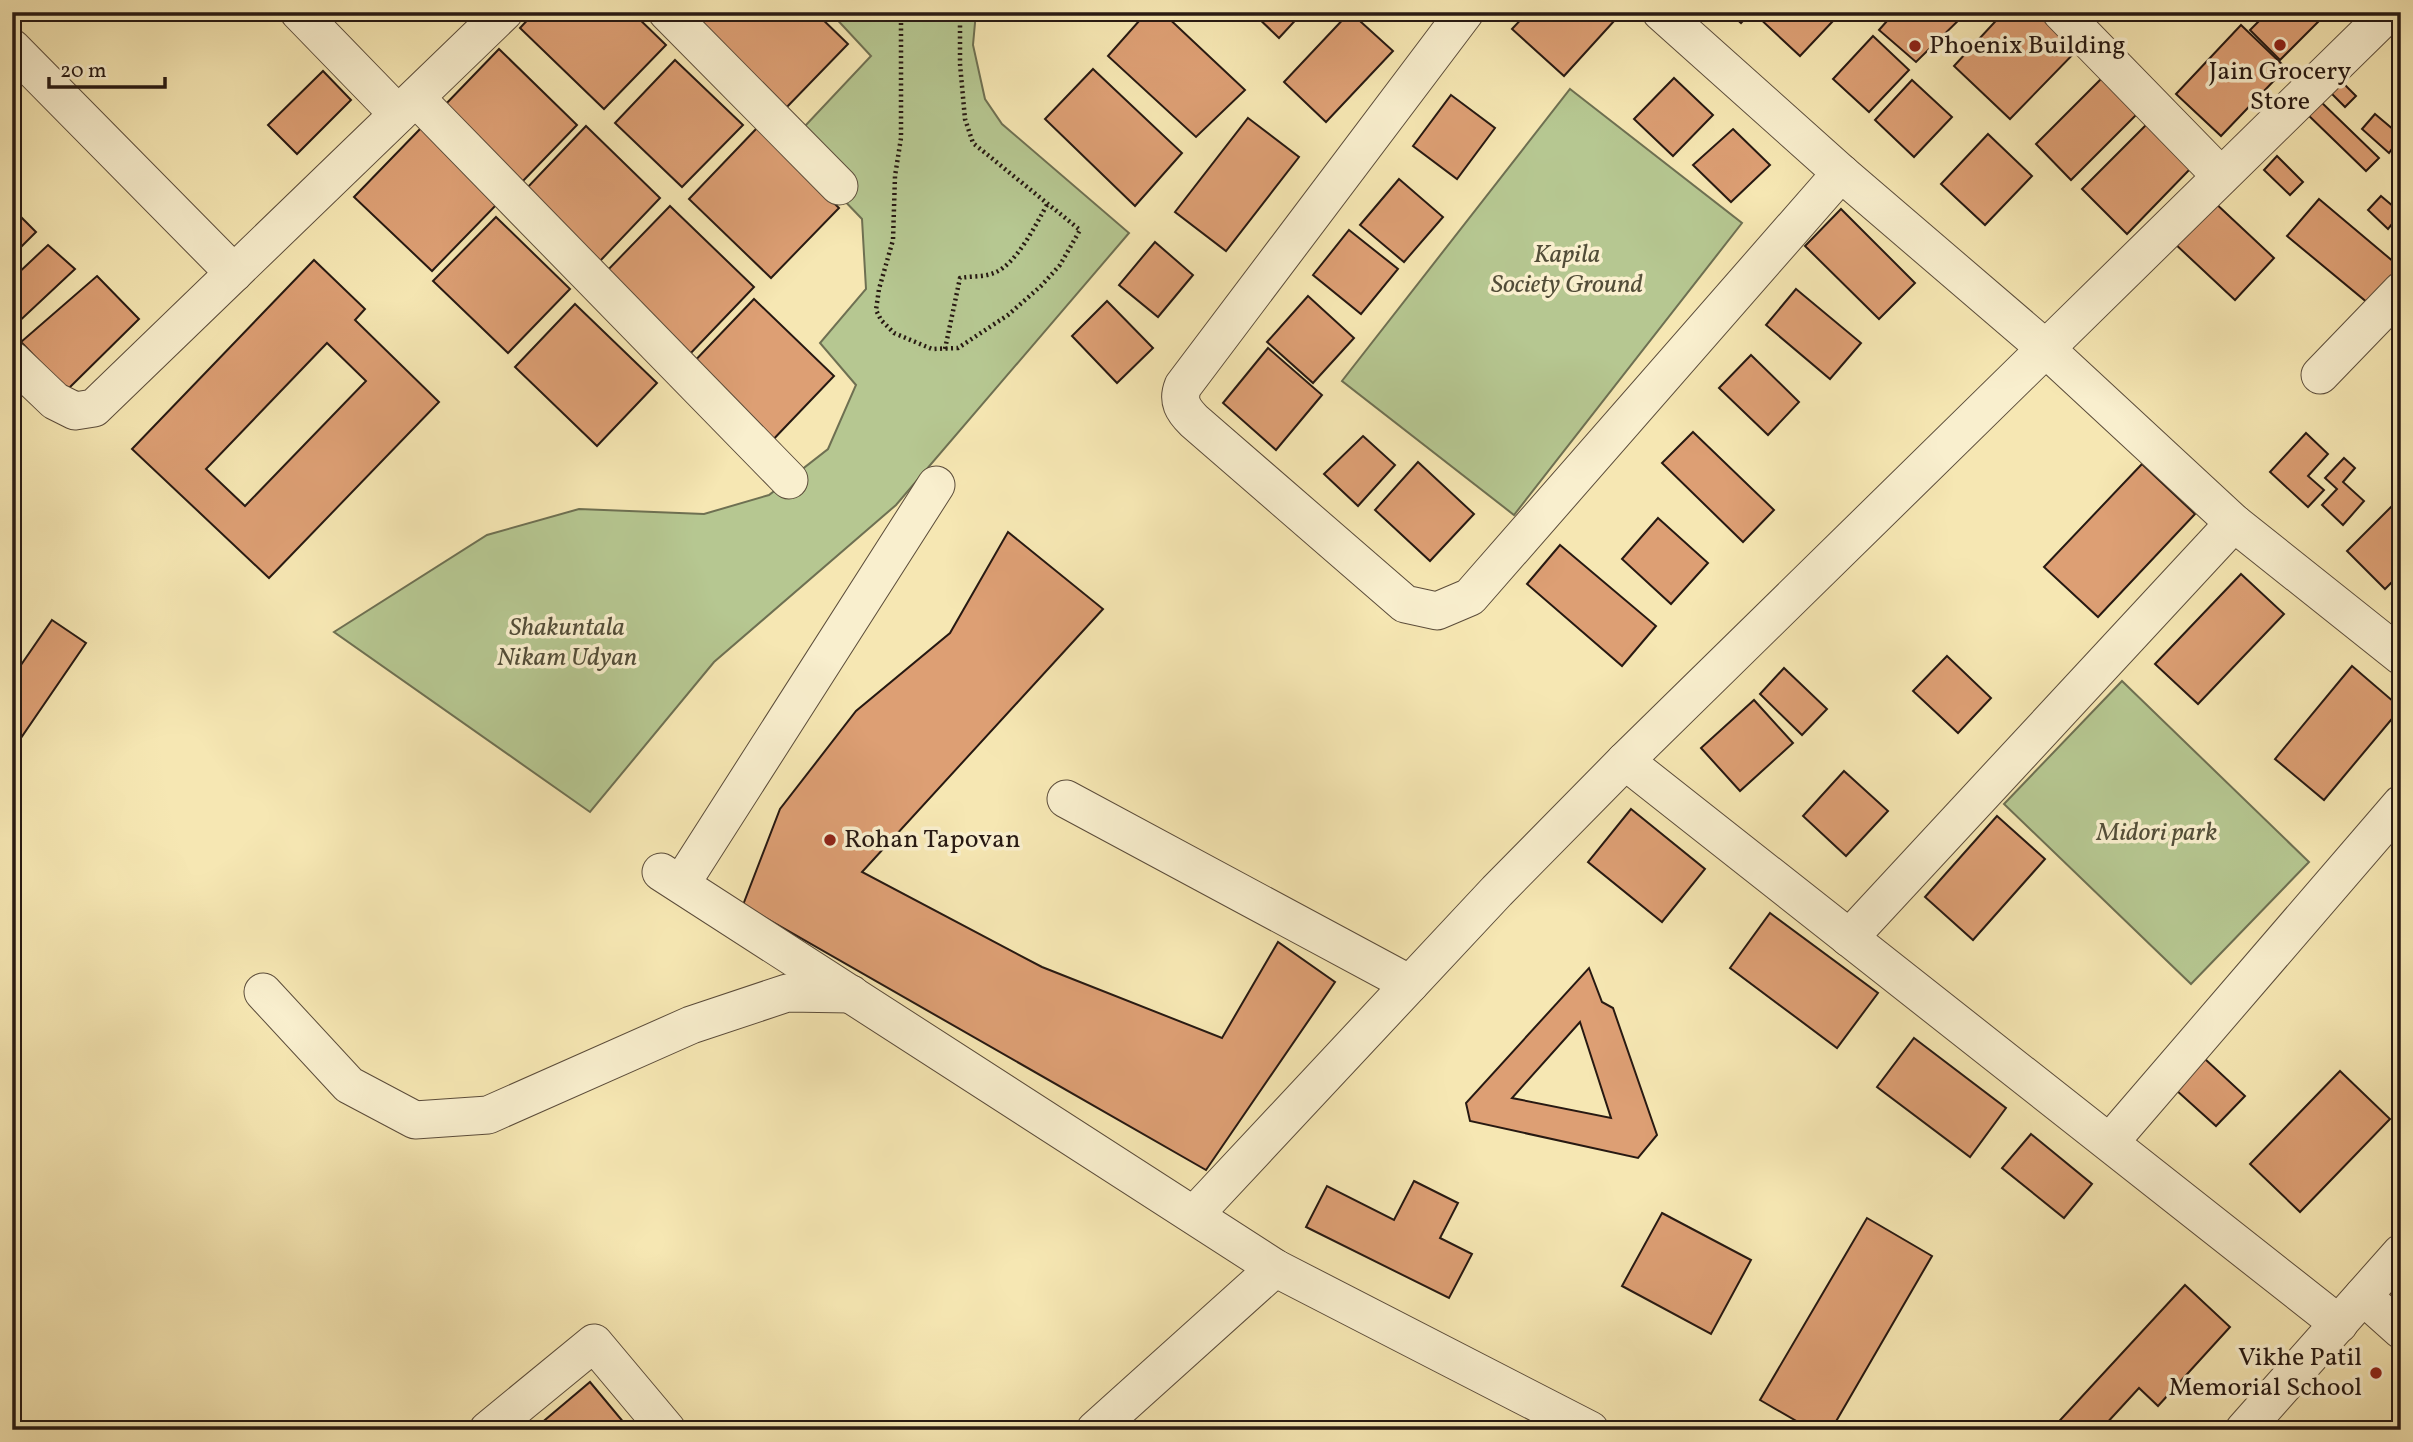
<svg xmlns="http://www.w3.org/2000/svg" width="2413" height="1442" viewBox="0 0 2413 1442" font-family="Vollkorn,serif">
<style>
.green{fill:#b6c791;stroke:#6e7052;stroke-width:2}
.building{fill:#dd9f74;stroke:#271912;stroke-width:2;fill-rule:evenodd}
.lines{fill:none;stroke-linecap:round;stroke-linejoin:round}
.minor-casing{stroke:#5b4c3a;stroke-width:39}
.path{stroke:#271912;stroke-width:4.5;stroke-dasharray:2 3.5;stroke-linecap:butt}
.minor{stroke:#f9efce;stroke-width:37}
.poi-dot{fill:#8f2418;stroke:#f9efce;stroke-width:2.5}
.labels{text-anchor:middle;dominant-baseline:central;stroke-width:7;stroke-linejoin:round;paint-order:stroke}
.poi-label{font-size:26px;fill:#271912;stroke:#f9efce;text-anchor:start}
.park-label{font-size:26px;font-style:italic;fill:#524d38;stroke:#f9efce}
</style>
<rect width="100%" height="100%" fill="#f6e7b3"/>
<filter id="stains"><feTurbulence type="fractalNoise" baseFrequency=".00286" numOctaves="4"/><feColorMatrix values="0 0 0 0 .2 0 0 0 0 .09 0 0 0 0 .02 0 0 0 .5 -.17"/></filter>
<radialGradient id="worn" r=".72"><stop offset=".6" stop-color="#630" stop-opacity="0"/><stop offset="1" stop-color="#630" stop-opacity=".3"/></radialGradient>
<g class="green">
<polygon points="830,12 976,12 973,45 985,99 1002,124 1129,233 896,505 714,662 590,812 334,632 487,535 579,509 704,514 769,495 828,449 856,385 820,343 866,289 862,219 789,143 871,56"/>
<polygon points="1570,89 1742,223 1514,515 1342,381"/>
<polygon points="2122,681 2309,862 2191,984 2004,804"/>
</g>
<g class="building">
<polygon points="535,12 632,12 666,45 604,109 520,28"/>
<polygon points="713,12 815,12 848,44 784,110 698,27"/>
<polygon points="1147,12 1162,12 1245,90 1196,137 1108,56"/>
<polygon points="1252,12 1303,12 1279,38"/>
<polygon points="1350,12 1393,51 1326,122 1284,82"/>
<polygon points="1528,12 1607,12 1615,20 1564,76 1512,29"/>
<polygon points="1729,12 1751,12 1741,23"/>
<polygon points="1760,12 1823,12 1833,21 1800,56 1757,16"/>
<polygon points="1895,12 1967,12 1916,62 1879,30"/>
<polygon points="2004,12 2050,12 2083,44 2010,119 1954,66"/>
<polygon points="2268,12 2320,12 2324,16 2280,60 2250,30"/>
<polygon points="2241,25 2286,68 2221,136 2176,94"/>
<polygon points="1873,36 1909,70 1869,112 1833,79"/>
<polygon points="499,49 577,125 520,184 442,108"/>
<polygon points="675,60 743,125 682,187 615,123"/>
<polygon points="1093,69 1182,153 1135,206 1045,119"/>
<polygon points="323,71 351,100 297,154 268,125"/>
<polygon points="2109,71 2144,107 2071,180 2036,144"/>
<polygon points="1674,78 1713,115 1673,156 1634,119"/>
<polygon points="1912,80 1952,117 1914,157 1875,120"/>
<polygon points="2340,80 2356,96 2345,107 2329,91"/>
<polygon points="1451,95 1495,128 1457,179 1413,146"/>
<polygon points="2318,99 2379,158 2366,171 2305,112"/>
<polygon points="2375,114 2401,136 2389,153 2362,129"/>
<polygon points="1248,118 1299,157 1226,251 1175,212"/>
<polygon points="2148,123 2192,167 2127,234 2082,189"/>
<polygon points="586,126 660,198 600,261 526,189"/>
<polygon points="422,127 499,202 432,271 354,197"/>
<polygon points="757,128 839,208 771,278 689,199"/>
<polygon points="1733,129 1770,165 1731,202 1693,165"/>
<polygon points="1988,134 2032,176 1985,225 1941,184"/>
<polygon points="2277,156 2303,182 2290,195 2264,170"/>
<polygon points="1399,179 1443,217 1404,262 1360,225"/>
<polygon points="2381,196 2401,213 2388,229 2368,210"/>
<polygon points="2319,199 2401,268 2401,277 2374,308 2287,236"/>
<polygon points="2212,200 2274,258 2235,300 2173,242"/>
<polygon points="670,206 754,287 687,357 603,275"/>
<polygon points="1841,209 1915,283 1879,319 1805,246"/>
<polygon points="496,217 570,289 508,353 433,281"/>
<polygon points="22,218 36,232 12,256 12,228"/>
<polygon points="1349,230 1398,269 1361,314 1313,275"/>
<polygon points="1155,242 1193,275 1158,317 1119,285"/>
<polygon points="48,245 75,269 12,328 12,279"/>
<path d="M314 260 365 309 355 320 439 402 269 578 132 449ZM327 343 366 381 245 506 206 469Z"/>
<polygon points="97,276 139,319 67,390 21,342"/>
<polygon points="1796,289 1861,343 1830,379 1766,325"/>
<polygon points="1308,296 1354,338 1313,383 1267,342"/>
<polygon points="754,299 834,376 767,446 687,369"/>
<polygon points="1107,301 1153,348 1117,383 1072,336"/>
<polygon points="575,304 657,383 597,446 515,367"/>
<polygon points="1268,348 1322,395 1276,450 1223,403"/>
<polygon points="1751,355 1799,402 1768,435 1719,388"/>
<polygon points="1693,432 1774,510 1743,542 1662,463"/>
<polygon points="2306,433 2328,454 2308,476 2324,490 2308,507 2270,472"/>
<polygon points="1363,436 1395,465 1358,506 1324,474"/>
<polygon points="2344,458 2355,468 2343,482 2364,501 2343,525 2322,505 2337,489 2325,478"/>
<polygon points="1418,462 1474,514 1430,561 1375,510"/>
<polygon points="2142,464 2195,514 2098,617 2044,567"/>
<polygon points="2399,499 2401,501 2401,573 2385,589 2347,551"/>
<polygon points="1658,518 1708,563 1671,604 1622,559"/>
<polygon points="1008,532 1103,609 862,872 1042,967 1222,1038 1278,942 1335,982 1206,1170 743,905 780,809 856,711 950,633"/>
<polygon points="1560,545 1656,626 1622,666 1527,584"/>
<polygon points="2241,574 2284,614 2198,704 2155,664"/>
<polygon points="52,620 86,643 12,751 12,678"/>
<polygon points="1947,656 1991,698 1958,733 1913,691"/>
<polygon points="2352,666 2401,708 2324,800 2275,759"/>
<polygon points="1784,668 1827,709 1802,735 1760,694"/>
<polygon points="1754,700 1793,743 1740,791 1701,748"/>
<polygon points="1844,771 1888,811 1846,856 1803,816"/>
<polygon points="1631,809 1705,869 1662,922 1588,862"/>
<polygon points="1997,816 2045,859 1973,940 1925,897"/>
<polygon points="1770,913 1878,993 1837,1048 1730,968"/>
<path d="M1589 968 1602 1002 1613 1008 1657 1135 1638 1158 1470 1121 1466 1103ZM1580 1022 1611 1118 1512 1098Z"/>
<polygon points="1914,1038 2006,1108 1970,1157 1877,1087"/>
<polygon points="2205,1059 2245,1096 2216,1126 2176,1090"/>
<polygon points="2340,1071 2390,1119 2300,1212 2250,1164"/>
<polygon points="2031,1134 2092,1184 2064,1218 2002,1168"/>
<polygon points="1414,1181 1458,1203 1440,1238 1472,1254 1449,1298 1306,1227 1327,1186 1394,1220"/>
<polygon points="1662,1213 1751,1260 1711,1334 1622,1286"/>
<polygon points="1867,1218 1932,1256 1831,1430 1812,1430 1760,1400"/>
<polygon points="2185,1285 2230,1327 2158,1406 2139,1388 2105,1425 2111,1430 2051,1430"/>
<polygon points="590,1382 630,1430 533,1430"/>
</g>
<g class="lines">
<g class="minor-casing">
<g id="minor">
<polyline points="299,12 398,114"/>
<polyline points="667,12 839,186"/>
<path d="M1465 12 1183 386C1177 401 1183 410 1194 421L1405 604 1437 611 1470 597 1841 173"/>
<polyline points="1661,12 1841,173 2045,348 2234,523 2401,656"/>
<polyline points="2061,12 2221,176"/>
<polyline points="12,48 234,273"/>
<polyline points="416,98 789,480"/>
<polyline points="12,360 55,401 75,411 94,408 504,12"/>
<polyline points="2320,375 2401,291"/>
<polyline points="1625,761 2339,1324"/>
<polyline points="1066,799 1410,984"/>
<polyline points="661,872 1275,1268 1590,1430"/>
<polyline points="681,884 936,485"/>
<polyline points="1849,938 2234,523"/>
<polyline points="263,992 349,1085 415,1120 488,1115 691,1025 787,993 851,994"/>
<polyline points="2110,1142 2401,804"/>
<polyline points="1194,1215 1497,891 1625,761 2389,12"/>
<polyline points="2363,1296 2401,1330"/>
<polyline points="488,1430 594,1343 667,1430"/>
<polyline points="1095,1430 1275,1268"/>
<polyline points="2244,1430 2401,1253"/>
</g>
</g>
<g class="path">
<polyline points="901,12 901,138 895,176 893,240 879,289 876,310 881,320 894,333 932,349 958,348 1008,315 1041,286 1060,265 1080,230 973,143 965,119 960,64 960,12"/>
<path d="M945 349 960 278C971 276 984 277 994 273 1017 264 1036 224 1048 203"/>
</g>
<use href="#minor" class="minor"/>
</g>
<g class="poi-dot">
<circle cx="2280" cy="45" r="7"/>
<circle cx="1915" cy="46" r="7"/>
<circle cx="830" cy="840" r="7"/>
<circle cx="2376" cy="1373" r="7"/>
</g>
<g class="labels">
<g class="poi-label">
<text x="1929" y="46">Phoenix Building</text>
<text x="2280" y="72" text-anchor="middle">Jain Grocery<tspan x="2280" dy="30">Store</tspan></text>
<text x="844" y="840">Rohan Tapovan</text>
<text x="2362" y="1358" text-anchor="end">Vikhe Patil<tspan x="2362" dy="30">Memorial School</tspan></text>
</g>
<g class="park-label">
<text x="1567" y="255">Kapila<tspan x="1567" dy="30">Society Ground</tspan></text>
<text x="567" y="628">Shakuntala<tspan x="567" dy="30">Nikam Udyan</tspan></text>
<text x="2157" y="833">Midori park</text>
</g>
</g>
<rect width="2413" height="1442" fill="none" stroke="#f6e7b3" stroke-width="42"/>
<rect x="14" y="14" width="2385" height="1414" fill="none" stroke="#271912" stroke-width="3.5"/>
<rect x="21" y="21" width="2371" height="1400" fill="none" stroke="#271912" stroke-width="2"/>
<path d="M49 77v10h116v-10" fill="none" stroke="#271912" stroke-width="3.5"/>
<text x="60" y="77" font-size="21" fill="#271912" stroke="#f9efce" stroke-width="5" paint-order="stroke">20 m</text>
<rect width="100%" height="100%" filter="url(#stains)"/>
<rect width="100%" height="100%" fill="url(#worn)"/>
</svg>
